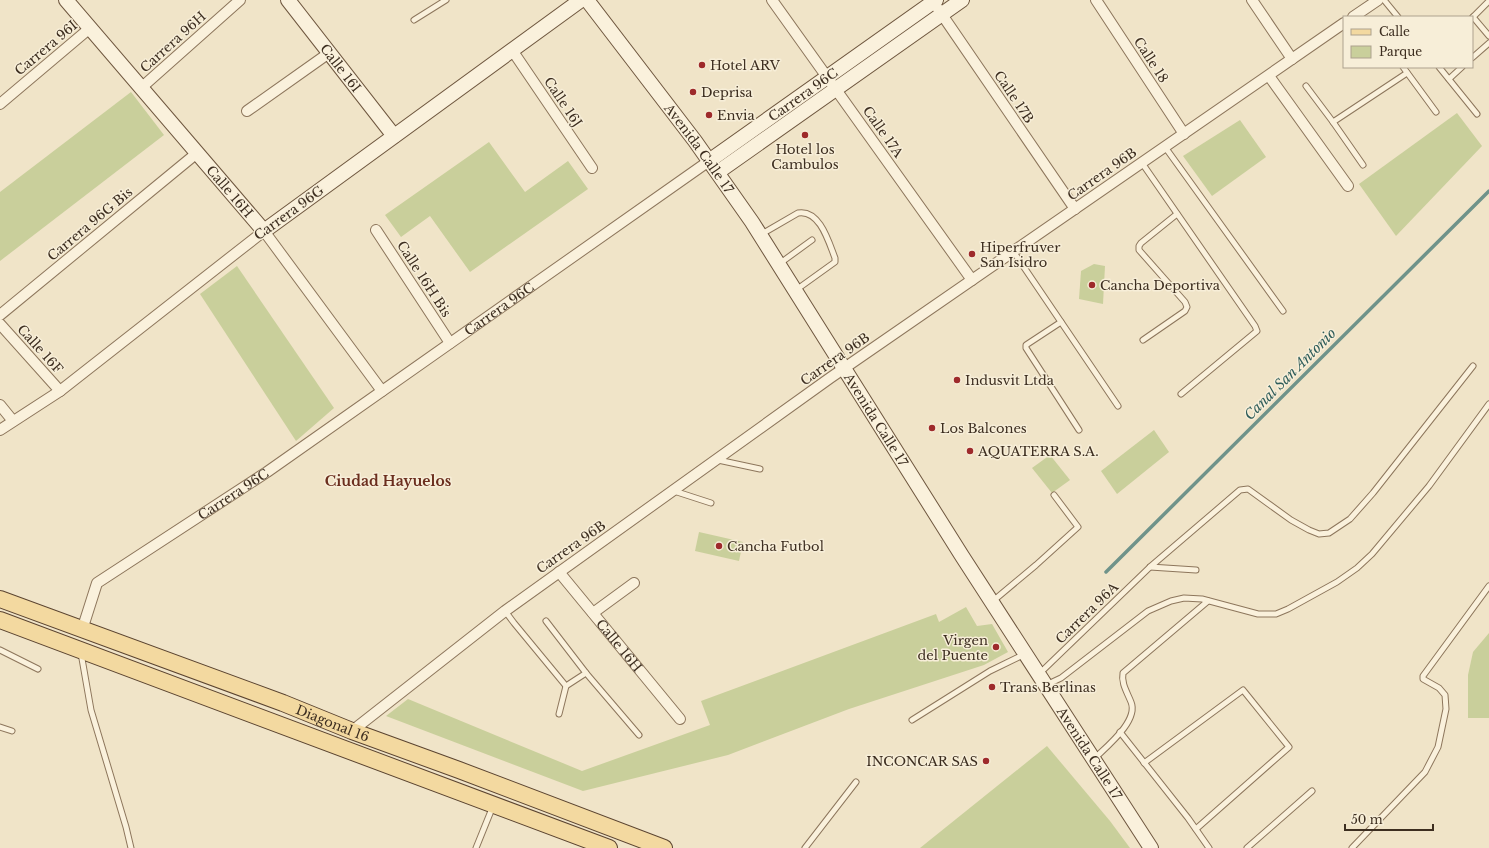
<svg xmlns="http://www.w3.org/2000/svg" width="1489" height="848" viewBox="0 0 1489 848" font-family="'Libre Baskerville',serif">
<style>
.green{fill:#c9cf9b}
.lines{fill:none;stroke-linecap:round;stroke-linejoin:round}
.stream{stroke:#6f938a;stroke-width:3.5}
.lane-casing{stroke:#8d765c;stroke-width:7}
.street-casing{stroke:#8d765c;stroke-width:12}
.secondary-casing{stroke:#6f573f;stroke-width:16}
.primary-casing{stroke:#5b4430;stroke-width:18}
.lane{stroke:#faf1dc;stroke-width:5}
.street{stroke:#faf1dc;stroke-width:10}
.secondary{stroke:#faf1dc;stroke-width:14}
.primary{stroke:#f3d9a0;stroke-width:16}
.poi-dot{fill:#9e2a2b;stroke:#f7eed8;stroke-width:1.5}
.labels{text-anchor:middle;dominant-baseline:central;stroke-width:3;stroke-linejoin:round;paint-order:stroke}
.street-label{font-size:13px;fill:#3d2e20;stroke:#f7eed8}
.poi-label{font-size:13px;fill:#3d2e20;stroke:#f7eed8;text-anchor:start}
.water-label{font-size:14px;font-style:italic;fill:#2f5d5a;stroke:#f7eed8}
.neighbourhood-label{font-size:14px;font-weight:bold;fill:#6b2e1e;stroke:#f7eed8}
</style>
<rect width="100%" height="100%" fill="#f0e4c8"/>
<g class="green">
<polygon points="131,92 164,135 0,261 0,192"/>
<polygon points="1457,113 1482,146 1396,236 1359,184"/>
<polygon points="1240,120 1266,157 1212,196 1183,156"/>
<polygon points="489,142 525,192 568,161 588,189 470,272 430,216 401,237 385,215"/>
<polygon points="1094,264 1105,266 1103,304 1079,299 1081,271"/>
<polygon points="237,266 334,408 296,441 200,294"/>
<polygon points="1154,430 1169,452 1117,494 1101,471"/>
<polygon points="1050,455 1070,480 1052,493 1032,468"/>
<polygon points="699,532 743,542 739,561 695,551"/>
<polygon points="966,607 977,626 992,624 1008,652 984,665 849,709 728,755 583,791 386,716 408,699 582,771 710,725 701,701 936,614 939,622"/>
<polygon points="1489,633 1489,718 1468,718 1468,675 1473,652"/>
<polygon points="1047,746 1110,821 1130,848 920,848"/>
</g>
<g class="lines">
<polyline class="stream" points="1106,572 1489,191"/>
<g class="lane-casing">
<g id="lane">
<polyline points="1384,0 1398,17"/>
<polyline points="1473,17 1489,1"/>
<polyline points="1472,18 1473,17 1489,36"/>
<polyline points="414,20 446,0"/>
<polyline points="1472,58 1489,43"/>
<polyline points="1403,67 1436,112"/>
<polyline points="1439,67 1477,114"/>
<polyline points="1449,79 1462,67"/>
<polyline points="1306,86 1333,122 1363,165"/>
<polyline points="1333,122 1407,73"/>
<polyline points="1165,147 1283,311"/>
<polyline points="1142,163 1255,326 1257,331 1181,394"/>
<path d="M760 235 798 213C820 209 829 243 835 258V262L796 290"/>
<polyline points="1013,251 1118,406"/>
<polyline points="779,264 812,240"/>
<polyline points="1061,322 1026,345 1026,348 1079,430"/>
<polyline points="1143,340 1185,311 1187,307 1185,302 1139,250 1139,246 1141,243 1177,214"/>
<polyline points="718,460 760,469"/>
<polyline points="674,491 711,503"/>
<polyline points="1150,567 1196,570"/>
<polyline points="993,601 1036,565 1078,527 1054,495"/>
<polyline points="505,611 514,623 566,686 559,714"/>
<polyline points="546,621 586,673 639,735"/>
<polyline points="0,650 38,669"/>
<polyline points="81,653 91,710 126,827 131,848"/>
<polyline points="1039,674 1150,567 1240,490 1248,489 1291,520 1309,530 1319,534 1329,533 1350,519 1373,493 1473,366"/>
<polyline points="1046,685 1061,678 1148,611 1171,601 1184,598 1202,599 1258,614 1276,614 1288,609 1337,582 1357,568 1372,554 1429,486 1489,404"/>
<polyline points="566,686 586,673"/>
<polyline points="912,720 990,671 1025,654"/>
<polyline points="0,727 12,731"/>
<polyline points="1120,732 1188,818 1209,848"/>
<path d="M1094 759C1106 747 1139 721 1131 702 1127 692 1121 683 1123 673L1208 601"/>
<polyline points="1144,763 1243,690 1289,747 1196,829"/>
<polyline points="476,848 493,806"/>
<polyline points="805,848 856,782"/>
<polyline points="1247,848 1312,791"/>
<polyline points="1352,848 1425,772 1438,747 1446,709 1445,695 1439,688 1423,679 1423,676 1489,586"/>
</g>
</g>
<g class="street-casing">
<g id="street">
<polyline points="772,0 972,280"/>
<polyline points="932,0 1075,209"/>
<polyline points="1096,0 1184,134"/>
<polyline points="1252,0 1292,59"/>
<polyline points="1353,17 1378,0"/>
<polyline points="512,50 592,168"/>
<polyline points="1269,76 1348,186"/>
<polyline points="141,88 240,0"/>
<polyline points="0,104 90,28"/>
<polyline points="247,111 329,53"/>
<polyline points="376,230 450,343"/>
<polyline points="0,315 197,153"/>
<polyline points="0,324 60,391"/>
<polyline points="0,405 13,421"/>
<polyline points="0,430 60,391 264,231 382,391"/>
<path id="s1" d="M559 572 680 719"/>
<polyline points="593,613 634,583"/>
<path id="s2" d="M82 630 97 583 267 472 709 161"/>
<polyline points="352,731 505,611 830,378 1344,23"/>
</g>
</g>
<g class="secondary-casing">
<g id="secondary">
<path id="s3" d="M66 0 264 231 581 0"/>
<path id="s4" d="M288 0 394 136"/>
<path id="s5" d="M587 0 695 141 752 222 962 556 1151 848"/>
<path id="s6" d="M709 161 936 0"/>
<polyline points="718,172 962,0"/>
</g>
</g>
<g class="primary-casing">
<g id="primary">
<path id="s7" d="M0 599 283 703 352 731 459 770 664 848"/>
<polyline points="0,620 609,848"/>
</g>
</g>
<use href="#lane" class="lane"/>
<use href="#street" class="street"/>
<use href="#secondary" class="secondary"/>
<use href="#primary" class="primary"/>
</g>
<g class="poi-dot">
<circle cx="702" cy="65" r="4"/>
<circle cx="693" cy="92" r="4"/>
<circle cx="709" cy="115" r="4"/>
<circle cx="805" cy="135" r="4"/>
<circle cx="972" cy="254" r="4"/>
<circle cx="1092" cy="285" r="4"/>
<circle cx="957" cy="380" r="4"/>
<circle cx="932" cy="428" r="4"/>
<circle cx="970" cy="451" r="4"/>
<circle cx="719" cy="546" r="4"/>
<circle cx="996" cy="647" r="4"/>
<circle cx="992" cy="687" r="4"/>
<circle cx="986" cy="761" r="4"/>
</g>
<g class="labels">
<g class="street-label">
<text transform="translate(173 42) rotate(-42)">Carrera 96H</text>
<text transform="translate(46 48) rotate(-40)">Carrera 96I</text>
<text transform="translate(1151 60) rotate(57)">Calle 18</text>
<text stroke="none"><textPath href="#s4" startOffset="86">Calle 16I</textPath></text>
<text stroke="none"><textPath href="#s6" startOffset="115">Carrera 96C</textPath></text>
<text transform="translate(1014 97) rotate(56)">Calle 17B</text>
<text transform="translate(563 102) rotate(56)">Calle 16J</text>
<text transform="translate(883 132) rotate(55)">Calle 17A</text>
<text stroke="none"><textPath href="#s5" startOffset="186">Avenida Calle 17</textPath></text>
<text transform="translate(1102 174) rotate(-35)">Carrera 96B</text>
<text stroke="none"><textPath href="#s3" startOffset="252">Calle 16H</textPath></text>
<text transform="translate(289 213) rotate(-36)">Carrera 96G</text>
<text transform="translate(90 224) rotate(-40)">Carrera 96G Bis</text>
<text transform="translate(424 279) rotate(57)">Calle 16H Bis</text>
<text stroke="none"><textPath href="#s2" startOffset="536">Carrera 96C</textPath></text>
<text transform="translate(40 349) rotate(48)">Calle 16F</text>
<text transform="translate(835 359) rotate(-35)">Carrera 96B</text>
<text stroke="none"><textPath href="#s5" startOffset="510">Avenida Calle 17</textPath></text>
<text stroke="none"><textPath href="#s2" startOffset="212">Carrera 96C</textPath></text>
<text transform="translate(571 547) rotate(-35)">Carrera 96B</text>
<text transform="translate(1087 613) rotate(-44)">Carrera 96A</text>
<text stroke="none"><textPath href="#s1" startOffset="95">Calle 16H</textPath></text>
<text stroke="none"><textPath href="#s7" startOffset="355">Diagonal 16</textPath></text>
<text stroke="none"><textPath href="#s5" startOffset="906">Avenida Calle 17</textPath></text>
</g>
<g class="poi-label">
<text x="710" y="65">Hotel ARV</text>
<text x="701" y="92">Deprisa</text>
<text x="717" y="115">Envia</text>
<text x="805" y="149" text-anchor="middle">Hotel los<tspan x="805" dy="15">Cambulos</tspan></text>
<text x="980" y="247">Hiperfruver<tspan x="980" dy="15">San Isidro</tspan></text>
<text x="1100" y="285">Cancha Deportiva</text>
<text x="965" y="380">Indusvit Ltda</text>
<text x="940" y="428">Los Balcones</text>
<text x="978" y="451">AQUATERRA S.A.</text>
<text x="727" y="546">Cancha Futbol</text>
<text x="988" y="640" text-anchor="end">Virgen<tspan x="988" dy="15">del Puente</tspan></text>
<text x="1000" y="687">Trans Berlinas</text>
<text x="978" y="761" text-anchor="end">INCONCAR SAS</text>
</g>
<g class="water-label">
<text transform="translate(1290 374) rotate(-45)">Canal San Antonio</text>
</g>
<g class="neighbourhood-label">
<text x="388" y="481">Ciudad Hayuelos</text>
</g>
</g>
<rect x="1343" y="16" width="130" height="52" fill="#f7eed8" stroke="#ada18e"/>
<rect x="1351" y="29" width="20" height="6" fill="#f3d9a0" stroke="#ada18e"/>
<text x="1379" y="36" font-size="12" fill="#3d2e20">Calle</text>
<rect x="1351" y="46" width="20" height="12" fill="#c9cf9b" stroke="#ada18e"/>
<text x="1379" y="56" font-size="12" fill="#3d2e20">Parque</text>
<path d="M1345 824v6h88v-6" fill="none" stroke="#3d2e20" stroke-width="2"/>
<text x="1351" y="824" font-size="12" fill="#3d2e20" stroke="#f7eed8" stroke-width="3" paint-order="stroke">50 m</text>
</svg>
